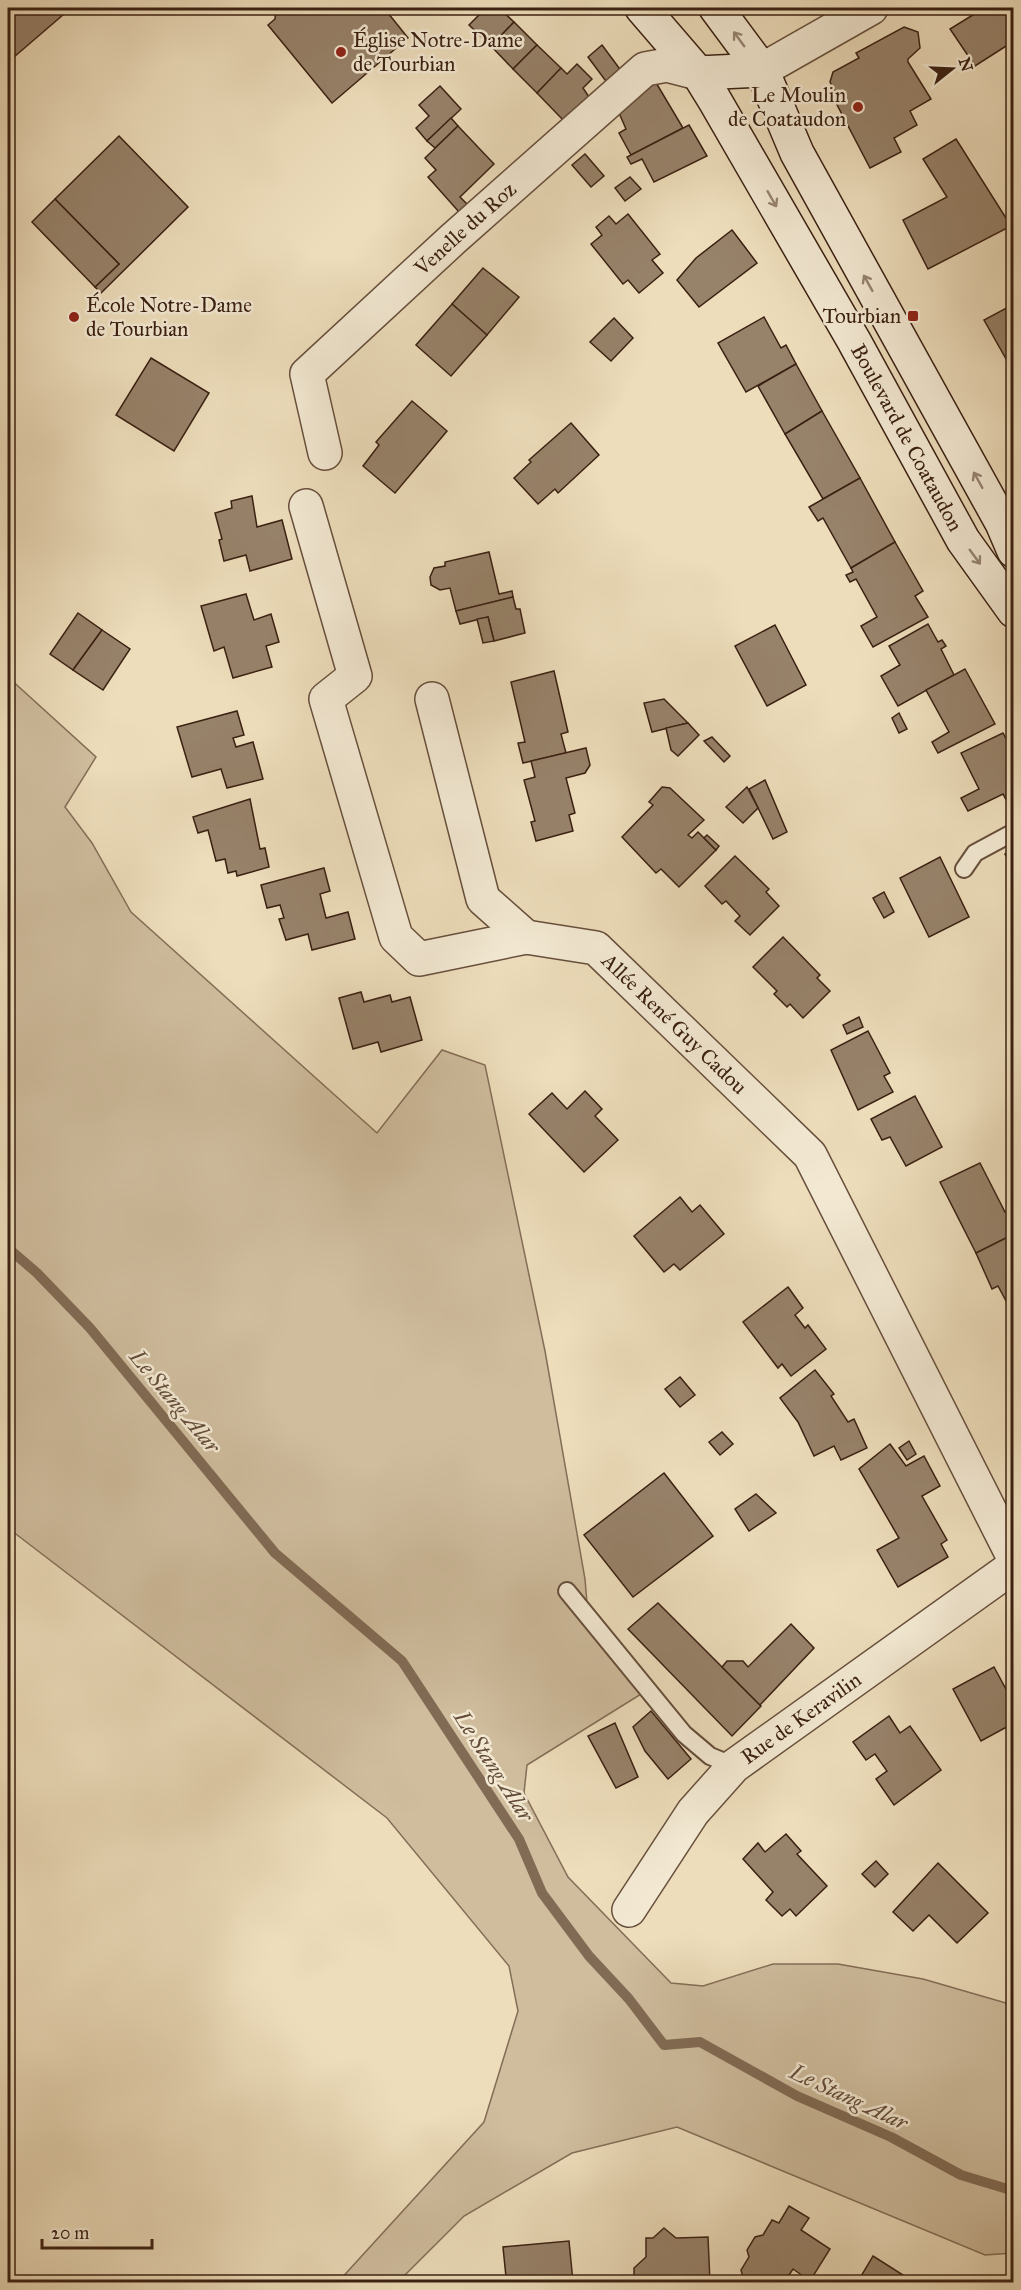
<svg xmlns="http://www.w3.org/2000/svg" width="1021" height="2290" viewBox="0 0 1021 2290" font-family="'IM FELL Great Primer',serif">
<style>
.green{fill:#cfbd9e;stroke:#846e58;stroke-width:1.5}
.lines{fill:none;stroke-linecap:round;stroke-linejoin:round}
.stream{stroke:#816b55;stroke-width:10}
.building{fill:#97826a;stroke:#3a2012;stroke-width:1.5}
.service-casing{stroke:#674f3c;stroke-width:20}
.minor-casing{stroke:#674f3c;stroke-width:36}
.tertiary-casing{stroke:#674f3c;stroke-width:36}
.secondary-casing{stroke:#3a2012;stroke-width:36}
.service{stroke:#f3e9d3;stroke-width:16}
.minor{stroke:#f3e9d3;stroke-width:33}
.tertiary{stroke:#f3e9d3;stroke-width:33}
.secondary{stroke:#f3e9d3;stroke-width:33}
.oneway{stroke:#968472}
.poi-dot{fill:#8f2418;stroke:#f3e9d3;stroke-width:2}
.labels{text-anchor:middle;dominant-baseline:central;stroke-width:5;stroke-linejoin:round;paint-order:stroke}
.poi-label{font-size:21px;fill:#3a2012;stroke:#f3e9d3;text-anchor:start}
.street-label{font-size:21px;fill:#3a2012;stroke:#f3e9d3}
.water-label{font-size:22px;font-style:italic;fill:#634c39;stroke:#f3e9d3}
</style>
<rect width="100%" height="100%" fill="#edddbb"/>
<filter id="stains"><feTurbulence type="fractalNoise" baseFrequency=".00333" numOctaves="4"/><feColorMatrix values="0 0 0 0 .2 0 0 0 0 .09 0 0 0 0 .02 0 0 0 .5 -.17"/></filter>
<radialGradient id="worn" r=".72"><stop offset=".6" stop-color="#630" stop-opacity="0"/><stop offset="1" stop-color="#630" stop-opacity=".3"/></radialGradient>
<polygon class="green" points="8,677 96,757 65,807 92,843 131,912 377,1133 442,1050 485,1065 545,1351 585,1579 587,1603 654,1686 527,1765 524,1793 568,1877 671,1983 703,1986 773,1964 838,1964 923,1979 1013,2005 1013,2253 985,2255 677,2127 572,2153 464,2216 398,2282 338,2282 484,2122 518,2011 509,1966 387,1818 8,1528"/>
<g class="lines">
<polyline class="stream" points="8,1248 37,1273 90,1328 275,1553 402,1661 519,1839 542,1893 589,1956 629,1999 664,2045 700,2042 797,2096 891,2137 961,2175 1014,2191"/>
</g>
<g class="building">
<polygon points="8,8 71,8 14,57 8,49"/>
<polygon points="276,8 384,8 408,38 332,103 268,25 275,19"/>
<polygon points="486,8 499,8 514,22 491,46 469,25"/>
<polygon points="984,8 1014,8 1014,41 975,66 950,29"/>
<polygon points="514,22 537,45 513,69 491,46"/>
<polygon points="904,27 918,32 920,48 908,59 908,62 931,99 910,111 917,125 894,138 901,152 870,168 833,97 837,95 830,82 833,72 859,58 856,53"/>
<polygon points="537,45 561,68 537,93 513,69"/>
<polygon points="602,45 622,72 608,84 588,57"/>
<polygon points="577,64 592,79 583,88 589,97 564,121 537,93 561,68 567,74"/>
<polygon points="655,81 683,128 631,155 619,133 626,129 619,113"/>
<polygon points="440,86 461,109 427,141 416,128 429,116 419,105"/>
<polygon points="451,118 458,126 435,148 427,141"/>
<polygon points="689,125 707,156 654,182 642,159 631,164 627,157"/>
<polygon points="458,126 494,164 460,197 467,204 459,212 428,177 436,170 425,158"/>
<polygon points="119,136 188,207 101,293 95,287 119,264 55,199"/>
<polygon points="956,139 1011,226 928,269 903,220 947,197 923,159"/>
<polygon points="585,154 604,176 591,187 572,165"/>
<polygon points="630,177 641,189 625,201 615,188"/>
<polygon points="55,199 119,264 95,287 32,222"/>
<polygon points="628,214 660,254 652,260 663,273 639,293 628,280 623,284 591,244 602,235 596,227 609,216 616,224"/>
<polygon points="732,230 757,263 699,307 677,280 696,258"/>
<polygon points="483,268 519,297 487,335 452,304"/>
<polygon points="452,304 487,335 451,376 416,345"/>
<polygon points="1014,304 1014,373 984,320"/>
<polygon points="764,317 781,348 786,345 796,364 746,392 718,343"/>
<polygon points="614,318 633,338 611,361 590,342"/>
<polygon points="151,358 209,393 174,451 116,415"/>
<polygon points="796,364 822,411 785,434 758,386"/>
<polygon points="412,401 447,431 395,493 363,466 379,445 376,442"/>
<polygon points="822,411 860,478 823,499 785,434"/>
<polygon points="571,423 599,455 558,493 555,489 538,504 514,478 531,462 529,460"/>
<polygon points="860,478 895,542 851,568 823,518 818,521 809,507"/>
<polygon points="252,496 257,527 282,520 292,559 250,571 246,555 224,561 219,540 222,539 215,513 232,508 231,501"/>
<polygon points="895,542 923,591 915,596 928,617 873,647 861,626 877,617 856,579 850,582 846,575 853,572 851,568"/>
<polygon points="489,552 499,594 512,591 513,597 456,611 450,588 440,590 431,585 430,577 434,568 445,566 445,562"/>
<polygon points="246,594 254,620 271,614 279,642 266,646 272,667 233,678 224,647 214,651 201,606"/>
<polygon points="513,597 516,609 520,609 525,633 494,641 488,617 460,624 456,611"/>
<polygon points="78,613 102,630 73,670 50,654"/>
<polygon points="488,617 494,641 483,643 477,619"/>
<polygon points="928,624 938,642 942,640 946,646 941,649 954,675 898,706 881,676 900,665 889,646"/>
<polygon points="775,625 806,685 767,706 735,646"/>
<polygon points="102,630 130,649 103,690 73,670"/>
<polygon points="965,669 995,724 938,753 932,742 949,732 926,690"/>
<polygon points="554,671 568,732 561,734 566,753 523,763 518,743 525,742 511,682"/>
<polygon points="664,699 688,723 652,732 644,703"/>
<polygon points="237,711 244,735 233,738 236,747 253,742 263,779 227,788 221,769 192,777 177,727"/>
<polygon points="899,713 907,729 899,733 892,718"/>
<polygon points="688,723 699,735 678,756 671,750 666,728"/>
<polygon points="1003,733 1014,753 1014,815 1003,794 968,811 961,798 979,789 961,753"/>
<polygon points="712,737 730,756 724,762 704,741"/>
<polygon points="586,748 590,765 585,773 566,778 575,813 569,815 573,831 536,841 531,822 535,821 524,780 535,777 531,761"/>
<polygon points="765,780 787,832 773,839 749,789"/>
<polygon points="662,787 670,788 704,820 688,835 692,838 698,832 716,850 679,887 661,869 656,873 622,837 653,805 649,802"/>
<polygon points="747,787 758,808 743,823 726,807"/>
<polygon points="250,799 260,849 265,848 269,867 237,876 236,871 228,873 225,859 216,861 208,830 198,833 193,817"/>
<polygon points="707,835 719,846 716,850 704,838"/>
<polygon points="1014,850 1014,870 1005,854"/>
<polygon points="735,856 769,889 766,892 779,906 750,935 735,921 740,916 726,901 722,904 705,886"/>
<polygon points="940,857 969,917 929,937 900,878"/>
<polygon points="324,868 330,891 320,894 326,918 348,912 355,939 312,950 308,934 286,940 279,919 284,918 280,905 267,908 261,885"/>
<polygon points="884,892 894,912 884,918 873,898"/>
<polygon points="783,937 820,975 817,978 830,991 803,1018 790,1004 787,1007 774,994 777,991 753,967"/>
<polygon points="361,992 364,1002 390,995 392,1002 410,997 422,1040 381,1052 378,1042 353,1049 339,998"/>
<polygon points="859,1017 863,1027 847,1034 843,1025"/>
<polygon points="868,1031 890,1073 884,1076 893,1092 858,1110 831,1050"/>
<polygon points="585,1091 602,1109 595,1116 618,1140 584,1172 529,1114 552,1093 567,1109"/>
<polygon points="915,1096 942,1147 906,1166 890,1137 882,1140 871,1119"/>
<polygon points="980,1163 1005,1212 1012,1209 1014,1213 1014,1234 976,1253 940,1182"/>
<polygon points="680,1197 692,1212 700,1205 724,1234 680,1270 674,1264 664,1272 634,1236"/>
<polygon points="1014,1234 1014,1316 998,1286 992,1289 976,1253"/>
<polygon points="788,1287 803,1308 795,1315 805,1328 808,1325 826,1349 791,1376 782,1364 778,1368 743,1322"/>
<polygon points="815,1370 834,1394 831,1396 848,1422 854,1419 867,1448 841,1460 834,1446 814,1456 798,1422 780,1398"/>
<polygon points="680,1377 695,1395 680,1407 665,1389"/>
<polygon points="722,1432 733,1444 720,1455 709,1442"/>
<polygon points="909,1441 916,1454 907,1460 899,1448"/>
<polygon points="890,1444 906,1466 924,1456 940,1486 922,1496 947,1540 941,1544 948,1557 898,1587 877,1550 899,1538 859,1469"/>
<polygon points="664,1473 713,1536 633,1597 584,1535"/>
<polygon points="756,1494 776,1513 749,1531 735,1509"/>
<polygon points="658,1603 761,1706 732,1736 628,1629"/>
<polygon points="791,1624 814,1648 760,1705 722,1667 727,1661 743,1661 748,1667"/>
<polygon points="994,1667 1014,1704 1014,1723 981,1741 953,1689"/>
<polygon points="651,1711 691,1759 668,1779 645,1751 633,1727"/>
<polygon points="889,1716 900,1733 910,1726 941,1770 894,1805 876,1779 887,1771 875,1754 866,1760 853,1742"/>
<polygon points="615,1723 638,1777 616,1788 588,1736"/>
<polygon points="786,1834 801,1851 797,1854 827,1886 796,1916 790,1909 782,1916 766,1900 773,1892 743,1859 758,1843 765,1852"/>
<polygon points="876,1861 888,1874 875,1887 862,1874"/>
<polygon points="938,1863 988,1913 957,1943 929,1915 913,1931 893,1912"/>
<polygon points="789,2206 809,2218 801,2230 830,2249 810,2281 793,2269 789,2275 782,2277 783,2282 752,2282 743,2277 741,2270 749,2257 747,2250 755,2237 763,2235 772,2220 779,2223"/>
<polygon points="664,2228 676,2238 708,2237 710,2282 634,2282 634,2268 646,2257 646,2238 653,2238"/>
<polygon points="569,2241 573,2282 501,2282 506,2277 503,2247"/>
<polygon points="873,2256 914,2282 864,2282 860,2278"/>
</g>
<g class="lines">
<g class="service-casing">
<g id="service">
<polyline points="964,869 975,853 1014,832"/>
<polyline points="567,1591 684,1734 710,1756 734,1766"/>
</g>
</g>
<g class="minor-casing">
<g id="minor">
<path id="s1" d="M325 453 307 374 453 239 645 69 667 65 698 73"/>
<path id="s2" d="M306 506 355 676 326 699 396 937 419 959 526 937 596 948 810 1155 1014 1558"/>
<polyline points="432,699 483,899 526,937"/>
<path id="s3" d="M629 1910 693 1812 734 1766 1014 1566"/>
</g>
</g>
<g class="tertiary-casing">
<polyline id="tertiary" points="762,70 871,8"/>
</g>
<g class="secondary-casing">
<g id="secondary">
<path id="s4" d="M642 8 698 73 714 99 854 341 963 540 1014 611"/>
<polyline points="716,8 762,70 797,153 1002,523 1014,551"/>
<polyline points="698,73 762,70"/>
</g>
</g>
<use href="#service" class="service"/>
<use href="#minor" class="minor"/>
<use href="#tertiary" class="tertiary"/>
<use href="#secondary" class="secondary"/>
</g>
<defs><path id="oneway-shaft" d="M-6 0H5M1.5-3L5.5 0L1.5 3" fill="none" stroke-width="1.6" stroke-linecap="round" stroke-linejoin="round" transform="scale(1.5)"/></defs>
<g class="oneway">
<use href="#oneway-shaft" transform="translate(739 39) rotate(-126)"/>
<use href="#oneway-shaft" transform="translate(772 199) rotate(60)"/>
<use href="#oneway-shaft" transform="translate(868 283) rotate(-119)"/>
<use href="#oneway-shaft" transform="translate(978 480) rotate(-119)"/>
<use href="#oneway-shaft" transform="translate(975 557) rotate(54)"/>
</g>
<g class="poi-dot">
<circle cx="341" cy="52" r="6"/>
<circle cx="858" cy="107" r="6"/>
<rect x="907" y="310" width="12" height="12" rx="3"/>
<circle cx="74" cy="317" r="6"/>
</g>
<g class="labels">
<g class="poi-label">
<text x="353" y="40">Église Notre-Dame<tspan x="353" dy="24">de Tourbian</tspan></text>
<text x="846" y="95" text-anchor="end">Le Moulin<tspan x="846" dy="24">de Coataudon</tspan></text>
<text x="86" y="305">École Notre-Dame<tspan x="86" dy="24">de Tourbian</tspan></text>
<text x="901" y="316" text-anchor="end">Tourbian</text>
</g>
<g class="street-label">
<text stroke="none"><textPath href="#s1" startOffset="296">Venelle du Roz</textPath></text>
<text stroke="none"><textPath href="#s4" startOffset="506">Boulevard de Coataudon</textPath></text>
<text stroke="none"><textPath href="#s2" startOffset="783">Allée René Guy Cadou</textPath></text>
<text stroke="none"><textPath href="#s3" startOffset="261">Rue de Keravilin</textPath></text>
</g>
<g class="water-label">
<text transform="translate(175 1401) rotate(50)">Le Stang Alar</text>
<text transform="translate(494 1766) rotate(57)">Le Stang Alar</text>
<text transform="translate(849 2097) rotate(25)">Le Stang Alar</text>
</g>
</g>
<rect width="1021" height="2290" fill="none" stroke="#edddbb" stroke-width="30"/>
<rect x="9" y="9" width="1003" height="2272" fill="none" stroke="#3a2012" stroke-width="3"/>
<rect x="15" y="15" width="991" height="2260" fill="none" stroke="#3a2012" stroke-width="1.5"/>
<g transform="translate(952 69) rotate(72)" stroke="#f3e9d3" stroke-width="4.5" paint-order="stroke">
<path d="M0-4.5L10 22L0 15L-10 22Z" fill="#3a2012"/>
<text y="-9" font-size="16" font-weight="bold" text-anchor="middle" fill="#3a2012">N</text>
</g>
<path d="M42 2239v9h110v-9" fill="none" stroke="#3a2012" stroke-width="3"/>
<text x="51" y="2239" font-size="18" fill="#3a2012" stroke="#f3e9d3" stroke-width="4.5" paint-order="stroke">20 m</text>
<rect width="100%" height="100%" filter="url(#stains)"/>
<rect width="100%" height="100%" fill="url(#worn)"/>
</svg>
